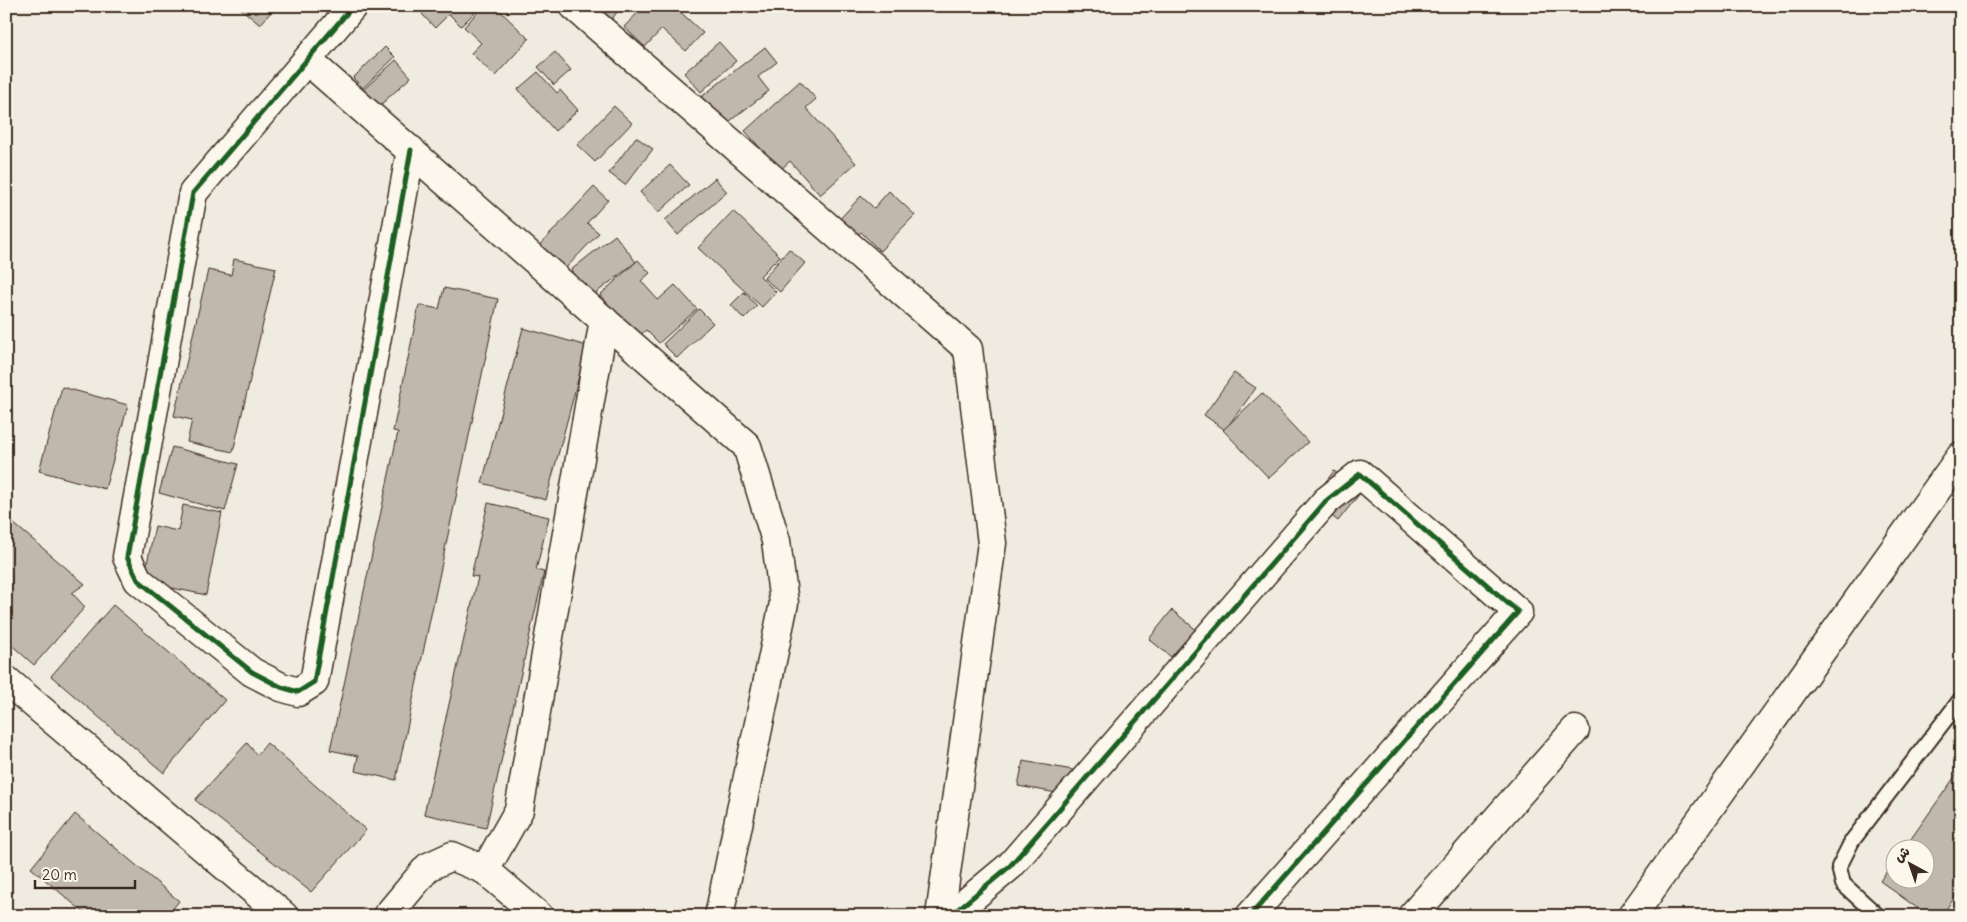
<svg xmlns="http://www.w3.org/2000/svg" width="1967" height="922" viewBox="0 0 1967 922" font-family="Delius,'Playpen Sans Arabic',sans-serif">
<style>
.building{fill:#c0b8ad;stroke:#3b2a1e}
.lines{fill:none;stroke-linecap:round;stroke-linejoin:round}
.lane-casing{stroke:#3b2a1e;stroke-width:18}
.street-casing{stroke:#3b2a1e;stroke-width:31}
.lane{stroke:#fbf7ec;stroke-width:14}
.street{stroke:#fbf7ec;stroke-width:28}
.cycleway-casing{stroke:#fbf7ec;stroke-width:8}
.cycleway{stroke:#1b5e20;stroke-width:5}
</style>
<rect width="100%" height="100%" fill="#f0ebe0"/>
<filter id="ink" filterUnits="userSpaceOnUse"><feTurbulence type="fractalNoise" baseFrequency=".02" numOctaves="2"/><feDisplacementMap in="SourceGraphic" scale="10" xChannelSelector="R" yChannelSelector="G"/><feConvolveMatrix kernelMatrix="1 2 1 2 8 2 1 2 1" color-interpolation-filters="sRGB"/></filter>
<g filter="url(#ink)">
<g class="building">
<polygon points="238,6 276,6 260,25"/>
<polygon points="430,6 481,6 461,26 449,14 435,28 422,14"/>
<polygon points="483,6 495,6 529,39 495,76 471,53 481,43 464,27"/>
<polygon points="595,6 621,6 610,22 593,10"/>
<polygon points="644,6 674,6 703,33 686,51 662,29 645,47 624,27"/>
<polygon points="719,42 736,61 701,92 684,73"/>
<polygon points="385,47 395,57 363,88 353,78"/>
<polygon points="765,47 777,62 758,77 769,91 722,127 700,98"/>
<polygon points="555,52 571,70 554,85 538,67"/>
<polygon points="396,60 411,77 377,108 362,91"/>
<polygon points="538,72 557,93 560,90 578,110 555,131 518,89"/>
<polygon points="800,81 816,99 806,108 856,163 820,195 790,161 780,170 745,131"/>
<polygon points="614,106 632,123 595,162 577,145"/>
<polygon points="636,137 653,149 625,185 609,173"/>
<polygon points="670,165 689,185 658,213 640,192"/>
<polygon points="715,178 727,192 678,235 665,220"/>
<polygon points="594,187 608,200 587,223 599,233 564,270 538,247"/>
<polygon points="889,191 915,215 880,251 861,232 852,240 835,224 861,196 874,208"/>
<polygon points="733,211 780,256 760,276 776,292 762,307 698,248"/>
<polygon points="615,235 636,262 592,296 571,270"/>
<polygon points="789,249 805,263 780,292 764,278"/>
<polygon points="234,259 276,268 233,452 187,442 192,420 174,416 208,270 231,275"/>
<polygon points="638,260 650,273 641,281 658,300 675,285 697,309 659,343 646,330 638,337 600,295"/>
<polygon points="444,288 498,299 396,780 355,771 358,756 330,750 398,432 393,431 419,305 439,309"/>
<polygon points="744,292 757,306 744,319 731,305"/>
<polygon points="699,309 713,323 677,358 663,344"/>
<polygon points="523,328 587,346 546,500 482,483"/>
<polygon points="1234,373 1256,388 1225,430 1204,415"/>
<polygon points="62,387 128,405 105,489 39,471"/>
<polygon points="1262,393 1308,442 1269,478 1223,430"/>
<polygon points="172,447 238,464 225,511 159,493"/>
<polygon points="1334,471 1361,492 1338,521 1311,500"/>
<polygon points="488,503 549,517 536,570 544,572 486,828 424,814 478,577 471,576"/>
<polygon points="183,505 222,513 206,595 143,582 155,526 178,531"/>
<polygon points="6,517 85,584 72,593 85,607 34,665 6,640"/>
<polygon points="113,605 225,700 164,773 51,676"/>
<polygon points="1172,610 1199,632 1176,661 1149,639"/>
<polygon points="247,743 257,755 267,743 366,830 311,892 195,800"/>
<polygon points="1023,761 1073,770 1068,795 1018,786"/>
<polygon points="1961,768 1961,889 1941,916 1928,916 1880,881 1894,861 1894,880 1924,880 1924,850 1903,850"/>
<polygon points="75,814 179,901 167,916 88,916 31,868"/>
</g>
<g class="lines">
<g class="lane-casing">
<polyline id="lane" points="1878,916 1843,884 1839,867 1852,841 1961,699"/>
</g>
<g class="street-casing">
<g id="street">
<polyline points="353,6 193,193 127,557 138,580 252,672 281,687 298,692 314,682 411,150"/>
<polyline points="574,6 968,349 992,543 940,916"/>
<polyline points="307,60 747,446 776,541 784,603 719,916"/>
<polyline points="6,680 284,916"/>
<polyline points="485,870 519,810 604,320"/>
<polyline points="387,916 428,867 452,856 485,870 539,916"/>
<polyline points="950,916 1010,866 1326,501 1360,474 1518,612 1250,916"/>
<polyline points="1412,916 1575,730"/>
<polyline points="1632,916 1961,456"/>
</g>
</g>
<use href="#lane" class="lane"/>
<use href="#street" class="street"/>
<g class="cycleway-casing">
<g id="cycleway">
<polyline points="353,6 193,193 127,557 138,580 252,672 281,687 298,692 314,682 411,150"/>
<polyline points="950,916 1010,866 1326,501 1360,474 1518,612 1250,916"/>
</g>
</g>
<use href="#cycleway" class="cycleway"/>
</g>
</g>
<rect width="1967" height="922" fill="none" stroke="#fbf7ec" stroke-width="25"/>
<rect x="12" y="12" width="1942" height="897" fill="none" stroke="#3b2a1e" stroke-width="2" filter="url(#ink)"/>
<g transform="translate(1910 864) rotate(320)"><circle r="24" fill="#fbf7ec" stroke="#aea59a"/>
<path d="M0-4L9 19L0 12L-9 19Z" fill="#3b2a1e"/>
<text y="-8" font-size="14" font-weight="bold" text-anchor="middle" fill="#3b2a1e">ش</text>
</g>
<path d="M35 880v8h100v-8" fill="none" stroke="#3b2a1e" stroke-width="2.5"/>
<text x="42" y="880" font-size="15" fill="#3b2a1e" stroke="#fbf7ec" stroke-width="4" paint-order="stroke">20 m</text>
</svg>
